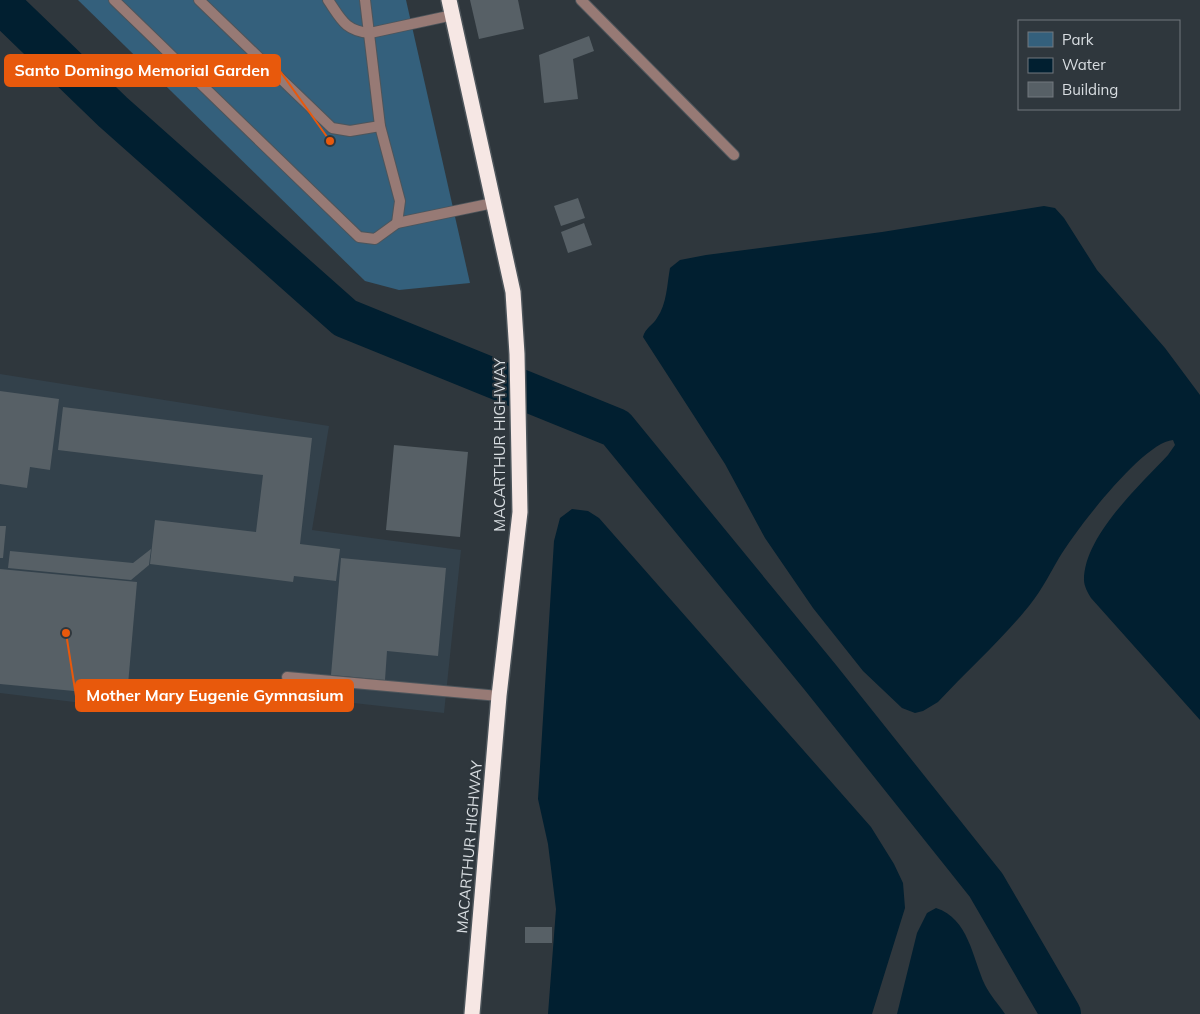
<svg xmlns="http://www.w3.org/2000/svg" width="1200" height="1014" viewBox="0 0 1200 1014" font-family="Mulish,sans-serif">
<style>
.built{fill:#33414b}
.green{fill:#34607c}
.water{fill:#011f30}
.lines{fill:none;stroke-linecap:round;stroke-linejoin:round}
.river{stroke:#011f30;stroke-width:40}
.building{fill:#576066}
.lane-casing{stroke:#4d555b;stroke-width:12}
.highway-casing{stroke:#4d555b;stroke-width:18}
.lane{stroke:#977a75;stroke-width:10}
.highway{stroke:#f6e7e4;stroke-width:15}
.labels{text-anchor:middle;dominant-baseline:central;stroke-width:4;stroke-linejoin:round;paint-order:stroke}
.street-label{font-size:15px;fill:#d8dde1;stroke:#2f373d}
.leader{fill:none;stroke:#e8590c;stroke-width:2}
.callout-dot{fill:#e8590c;stroke:#2f373d;stroke-width:2}
.callout{fill:#e8590c;stroke:#e8590c;stroke-width:2}
.callout-label{font-size:16px;text-anchor:middle;font-weight:bold;fill:#fff}
</style>
<rect width="100%" height="100%" fill="#2f373d"/>
<polygon class="built" points="0,374 329,426 312,530 461,550 444,713 144,680 140,710 0,693"/>
<polygon class="green" points="78,0 406,0 470,283 399,290 365,281"/>
<g class="water">
<path d="M1044 206 1055 208 1064 218 1097 270 1165 348 1200 395V720L1091 598C1088 593 1084 586 1084 580 1084 536 1140 485 1168 455L1175 445 1173 440C1143 442 1075 531 1059 558 1048 577 1039 595 1024 612 998 643 966 672 938 702L923 711 915 713 902 708 863 671 813 608 765 538 725 464 643 337C645 328 653 325 657 318 667 304 667 284 670 268L680 260 706 255 882 232Z"/>
<polygon points="572,509 588,511 599,518 871,827 894,864 903,883 905,908 872,1014 548,1014 556,909 548,844 538,799 554,541 560,518"/>
<path d="M936 908C969 919 972 957 985 985 990 995 999 1005 1005 1014H897L917 933 927 913Z"/>
</g>
<g class="lines">
<polyline class="river" points="0,3 113,112 345,318 616,428 820,677 986,885 1061,1014"/>
</g>
<g class="building">
<polygon points="470,0 518,0 524,29 479,39"/>
<polygon points="589,36 594,51 573,59 578,99 544,103 539,55"/>
<polygon points="578,198 585,218 561,226 554,206"/>
<polygon points="584,223 592,245 568,253 561,232"/>
<polygon points="0,391 59,399 50,470 30,467 27,488 0,484"/>
<polygon points="63,407 312,438 300,544 340,549 336,581 294,576 293,582 150,564 155,520 256,532 263,475 58,450"/>
<polygon points="394,445 468,452 460,537 386,530"/>
<polygon points="0,526 6,526 3,558 0,558"/>
<polygon points="151,549 149,565 131,580 8,568 10,551 133,563"/>
<polygon points="341,558 446,568 438,656 387,651 385,680 331,675"/>
<polygon points="0,569 137,582 127,696 0,684"/>
<rect x="525" y="927" width="27" height="16"/>
</g>
<g class="lines">
<g class="lane-casing">
<g id="lane">
<polyline points="114,0 359,237 375,239 397,223 493,203"/>
<polyline points="199,0 332,128 350,131 380,126"/>
<path d="M328 0C341 19 345 31 370 33L453 15"/>
<polyline points="365,0 380,126 400,201 397,223"/>
<polyline points="581,0 734,155"/>
<polyline points="287,677 499,696"/>
</g>
</g>
<g class="highway-casing">
<polyline id="highway" points="449,0 513,292 517,354 520,512 499,696 472,1014"/>
</g>
<use href="#lane" class="lane"/>
<use href="#highway" class="highway"/>
</g>
<g class="labels">
<g class="street-label">
<text transform="translate(499 445) rotate(-90)">MACARTHUR HIGHWAY</text>
<text transform="translate(469 847) rotate(-85)">MACARTHUR HIGHWAY</text>
</g>
</g>
<path class="leader" d="M330 141L280 71M66 633L76 696"/>
<g class="callout-dot">
<circle cx="330" cy="141" r="5"/>
<circle cx="66" cy="633" r="5"/>
</g>
<g class="callout">
<rect x="5" y="55" width="275" height="31" rx="5"/>
<rect x="76" y="680" width="277" height="31" rx="5"/>
</g>
<g class="callout-label">
<text x="142" y="76">Santo Domingo Memorial Garden</text>
<text x="215" y="701">Mother Mary Eugenie Gymnasium</text>
</g>
<rect x="1018" y="20" width="162" height="90" fill="#2f373d" stroke="#73797f"/>
<rect x="1028" y="32" width="25" height="15" fill="#34607c" stroke="#73797f"/>
<text x="1062" y="45" font-size="15" fill="#d8dde1">Park</text>
<rect x="1028" y="58" width="25" height="15" fill="#011f30" stroke="#73797f"/>
<text x="1062" y="70" font-size="15" fill="#d8dde1">Water</text>
<rect x="1028" y="82" width="25" height="15" fill="#576066" stroke="#73797f"/>
<text x="1062" y="95" font-size="15" fill="#d8dde1">Building</text>
</svg>
